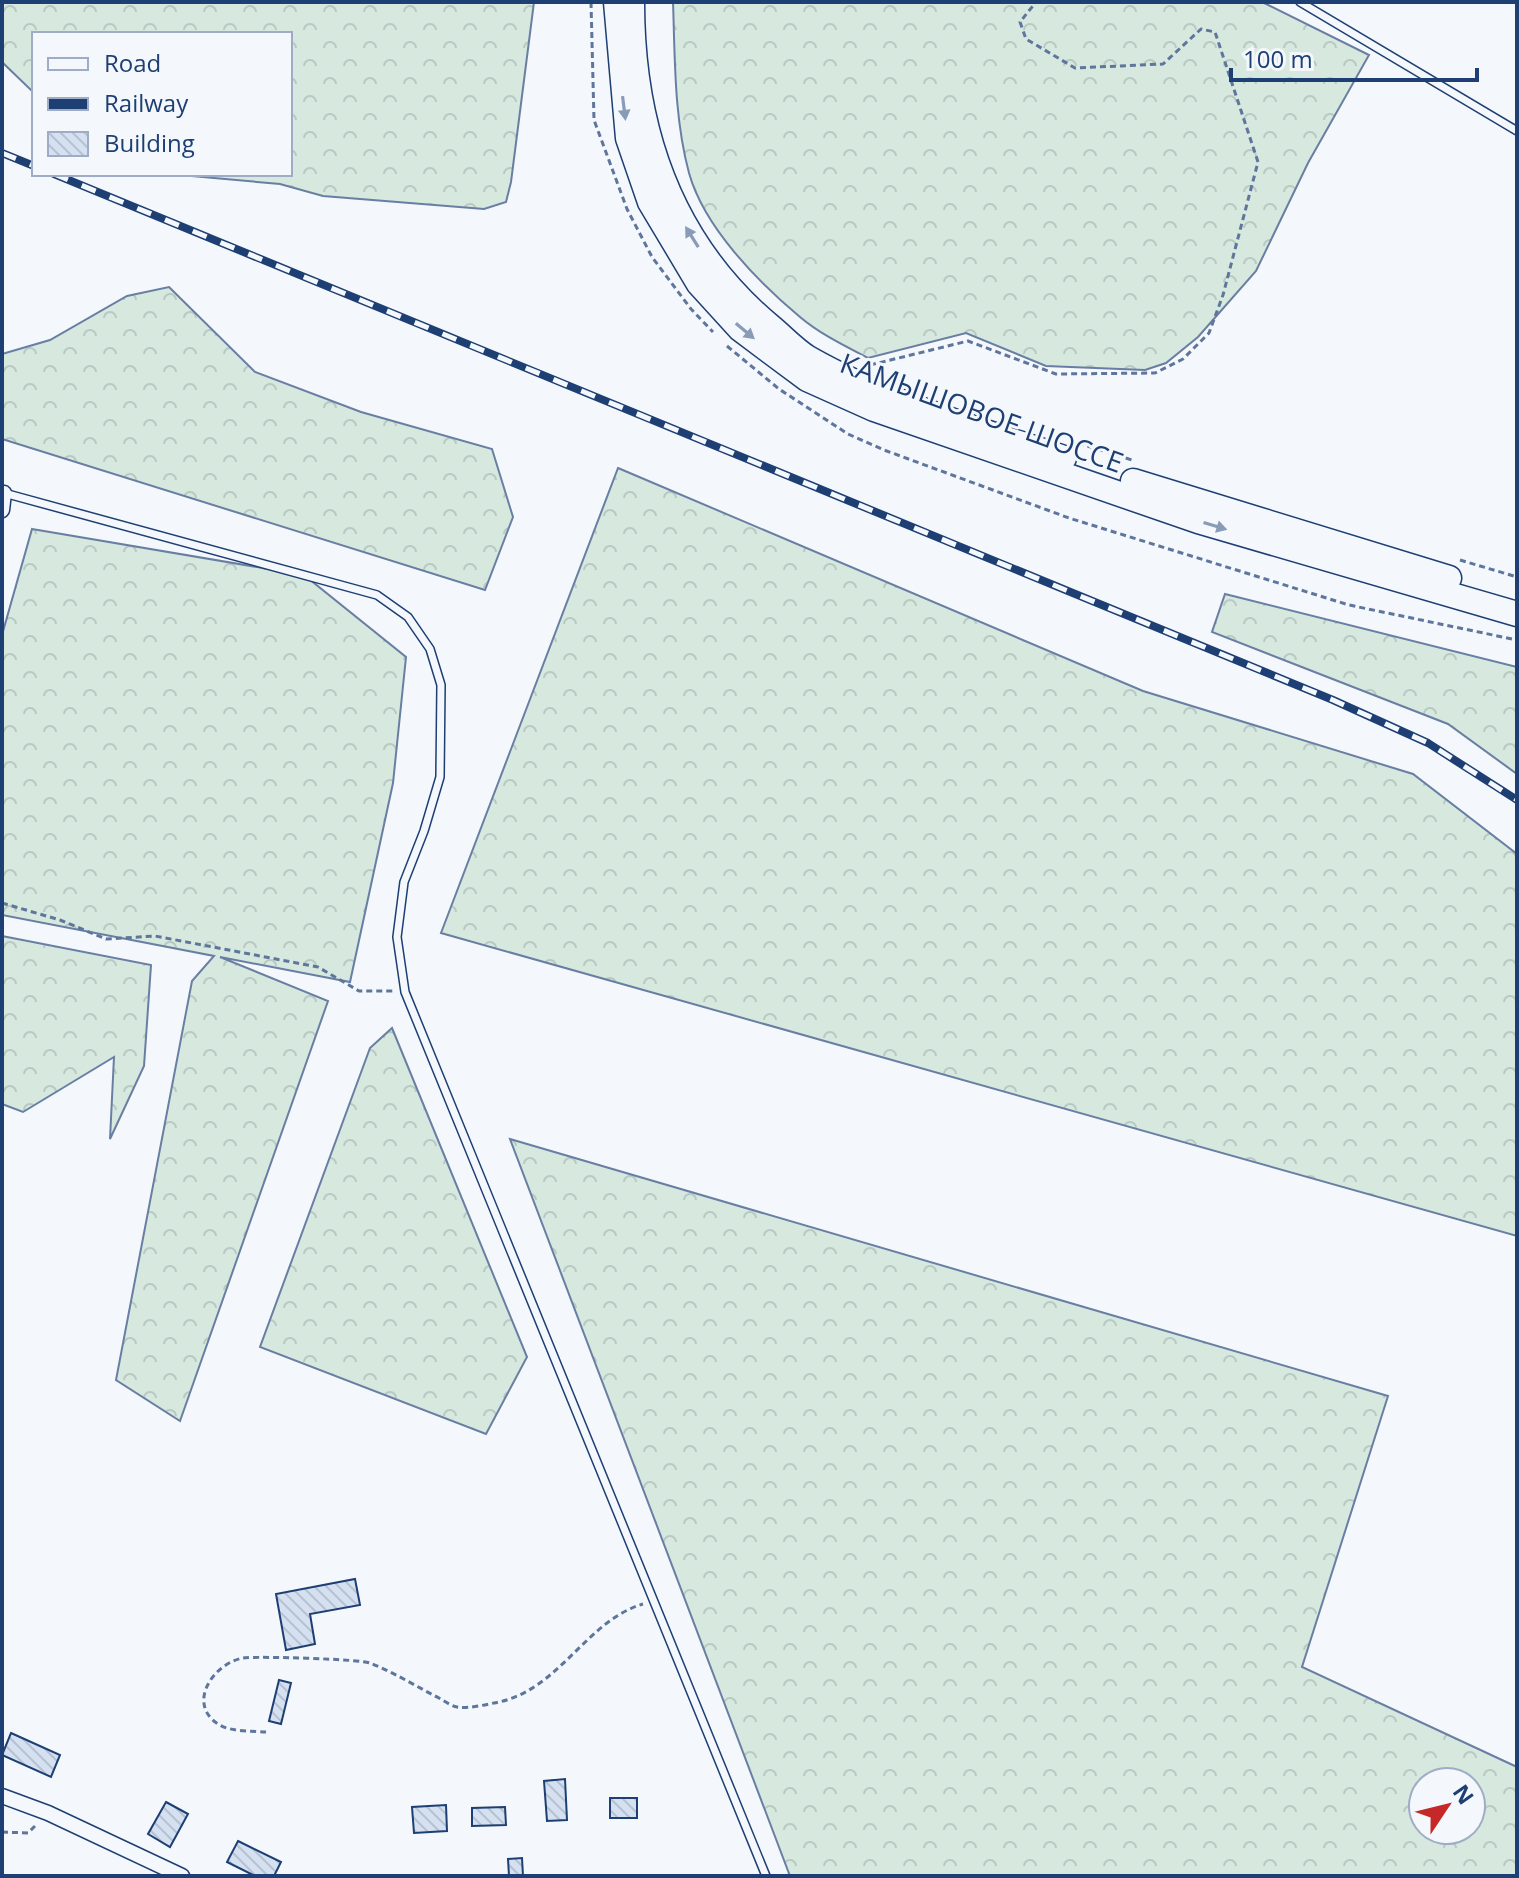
<svg xmlns="http://www.w3.org/2000/svg" width="1519" height="1878" viewBox="0 0 1519 1878" font-family="'Open Sans',sans-serif">
<style>
.forest{fill:url(#forest-crowns);stroke:#687fa3;stroke-width:2;fill-rule:evenodd}
.building{fill:url(#building-back-hatch);stroke:#1d3f73;stroke-width:2}
.lines{fill:none;stroke-linecap:round;stroke-linejoin:round}
.service-casing{stroke:#1d3f73;stroke-width:10}
.minor-casing{stroke:#1d3f73;stroke-width:17}
.primary-casing{stroke:#1d3f73;stroke-width:27}
.path{stroke:#5e769c;stroke-width:3;stroke-dasharray:6 4;stroke-linecap:butt}
.service{stroke:#f4f7fb;stroke-width:7}
.minor{stroke:#f4f7fb;stroke-width:14}
.primary{stroke:#f4f7fb;stroke-width:24}
.rail-casing{stroke:#1d3f73;stroke-width:8}
.rail{stroke:#f4f7fb;stroke-width:5;stroke-dasharray:15;stroke-linecap:butt}
.oneway{fill:#889bb7}
.labels{text-anchor:middle;dominant-baseline:central;stroke-width:6;stroke-linejoin:round;paint-order:stroke}
.street-label{font-size:28px;fill:#1d3f73;stroke:#f4f7fb}
</style>
<defs>
<pattern id="forest-crowns" width="20" height="18" patternUnits="userSpaceOnUse" patternTransform="scale(2)"><rect width="20" height="18" fill="#d7e8df"/><path d="M2 6a3 3 0 1 1 6 0M12 15a3 3 0 1 1 6 0" fill="none" stroke="#b8c8c3"/></pattern>
<pattern id="building-back-hatch" width="6" height="6" patternUnits="userSpaceOnUse" patternTransform="scale(2)"><rect width="6" height="6" fill="#d5e0f0"/><path d="M-1 5l2 2M0 0l6 6M5-1l2 2" fill="none" stroke="#b6c1d1"/></pattern>
</defs>
<rect width="100%" height="100%" fill="#f4f7fb"/>
<g class="forest">
<polygon points="2,2 534,2 511,182 506,202 484,209 323,196 280,184 169,174 290,174 290,34 34,34 34,93 2,62"/>
<path d="M673 2H1262L1369 55 1308 163 1256 271 1198 337 1166 363 1145 370 1046 366 966 333 868 358C845 346 820 334 800 317 758 282 704 227 689 173 674 117 675 59 673 2Z"/>
<polygon points="169,287 255,372 361,412 492,449 513,517 485,590 2,439 2,354 50,340 127,296"/>
<polygon points="618,468 1143,691 1413,774 1517,854 1517,1236 441,933"/>
<polygon points="32,529 304,575 406,657 393,783 350,982 220,957 328,1001 180,1421 116,1380 192,981 214,956 2,915 2,635"/>
<polygon points="1225,594 1517,667 1517,774 1448,724 1212,632"/>
<polygon points="2,936 151,965 144,1066 110,1139 114,1057 23,1112 2,1104"/>
<polygon points="392,1028 527,1357 486,1434 260,1347 370,1048"/>
<path d="M510 1139 1388 1396 1302 1667 1517 1767V1876H790ZM1423 1782H1471V1830H1423Z"/>
</g>
<g class="building">
<polygon points="355,1579 360,1605 310,1614 315,1644 286,1650 276,1594"/>
<polygon points="279,1680 291,1683 281,1724 269,1721"/>
<polygon points="11,1733 60,1755 51,1777 2,1755"/>
<polygon points="565,1779 567,1820 547,1821 544,1781"/>
<rect x="610" y="1798" width="27" height="20"/>
<polygon points="166,1802 188,1814 170,1847 148,1834"/>
<polygon points="446,1805 447,1831 414,1833 412,1807"/>
<polygon points="505,1807 506,1825 472,1826 472,1808"/>
<polygon points="238,1841 281,1862 274,1876 255,1876 227,1862"/>
<polygon points="522,1858 523,1876 509,1876 508,1859"/>
</g>
<g class="lines">
<g class="service-casing">
<g id="service">
<polyline points="1300,2 1517,131"/>
<polyline points="4,493 377,595 408,617 430,649 441,685 440,777 424,831 404,882 397,937 405,992 766,1876"/>
</g>
</g>
<g class="minor-casing">
<g id="minor">
<polyline points="2,510 4,493"/>
<polyline points="2,1796 48,1813 182,1876"/>
</g>
</g>
<g class="primary-casing">
<g id="primary">
<polyline points="616,2 628,138 650,202 699,284 740,329 807,379 874,409 1198,521 1517,614"/>
<path d="M632 2C632 129 671 244 771 327 783 337 795 350 808 358 887 403 978 429 1064 458"/>
<polyline points="1133,481 1449,578"/>
</g>
</g>
<g class="path">
<polyline points="591,2 594,120 627,209 652,257 691,309 713,332"/>
<polyline points="727,346 779,389 848,434 884,450 1069,518 1349,605 1517,640"/>
<polyline points="870,365 968,341 1056,374 1155,373 1183,359 1209,333 1223,295 1258,162 1215,32 1201,29 1163,64 1075,68 1026,39 1020,22 1036,2"/>
<polyline points="1078,443 1132,460"/>
<polyline points="1460,560 1517,577"/>
<polyline points="2,903 60,920 106,939 155,936 318,967 359,991 393,991"/>
<path d="M266 1732C252 1731 230 1732 218 1724 186 1703 214 1663 243 1658 257 1656 359 1659 370 1663 393 1672 414 1685 435 1696 442 1699 450 1706 457 1707 467 1709 484 1705 494 1703 559 1692 585 1621 643 1604"/>
<polyline points="2,1832 28,1833 35,1826"/>
</g>
<use href="#service" class="service"/>
<use href="#minor" class="minor"/>
<use href="#primary" class="primary"/>
<g class="rail-casing">
<g id="rail">
<polyline points="2,153 34,166"/>
<polyline points="54,174 1333,700 1428,743 1517,800"/>
</g>
</g>
<use href="#rail" class="rail"/>
</g>
<defs><path id="oneway-solid" d="M-6-.8H1V-3.2L6.5 0L1 3.2V.8H-6Z" transform="scale(2)"/></defs>
<g class="oneway">
<use href="#oneway-solid" transform="translate(624 108) rotate(83)"/>
<use href="#oneway-solid" transform="translate(692 237) rotate(-122)"/>
<use href="#oneway-solid" transform="translate(745 331) rotate(40)"/>
<use href="#oneway-solid" transform="translate(1215 526) rotate(17)"/>
</g>
<g class="labels">
<g class="street-label">
<text transform="translate(982 412) rotate(20)">КАМЫШОВОЕ ШОССЕ</text>
</g>
</g>
<rect width="1519" height="1878" fill="none" stroke="#1d3f73" stroke-width="8"/>
<rect x="32" y="32" width="260" height="144" fill="#f4f7fb" stroke="#9eadc5" stroke-width="2"/>
<rect x="48" y="58" width="40" height="12" fill="#f4f7fb" stroke="#9eadc5" stroke-width="2"/>
<text x="104" y="72" font-size="24" fill="#1d3f73">Road</text>
<rect x="48" y="98" width="40" height="12" fill="#1d3f73" stroke="#9eadc5" stroke-width="2"/>
<text x="104" y="112" font-size="24" fill="#1d3f73">Railway</text>
<rect x="48" y="132" width="40" height="24" fill="url(#building-back-hatch)" stroke="#9eadc5" stroke-width="2"/>
<text x="104" y="152" font-size="24" fill="#1d3f73">Building</text>
<g transform="translate(1447 1806) rotate(55)"><circle r="38" fill="#f4f7fb" stroke="#9eadc5" stroke-width="2"/>
<path d="M0-6L14 30L0 20L-14 30Z" fill="#c62828"/>
<text y="-12" font-size="22" font-weight="bold" text-anchor="middle" fill="#1d3f73">N</text>
</g>
<path d="M1231 68v12h246v-12" fill="none" stroke="#1d3f73" stroke-width="4"/>
<text x="1243" y="68" font-size="24" fill="#1d3f73" stroke="#f4f7fb" stroke-width="6" paint-order="stroke">100 m</text>
</svg>
